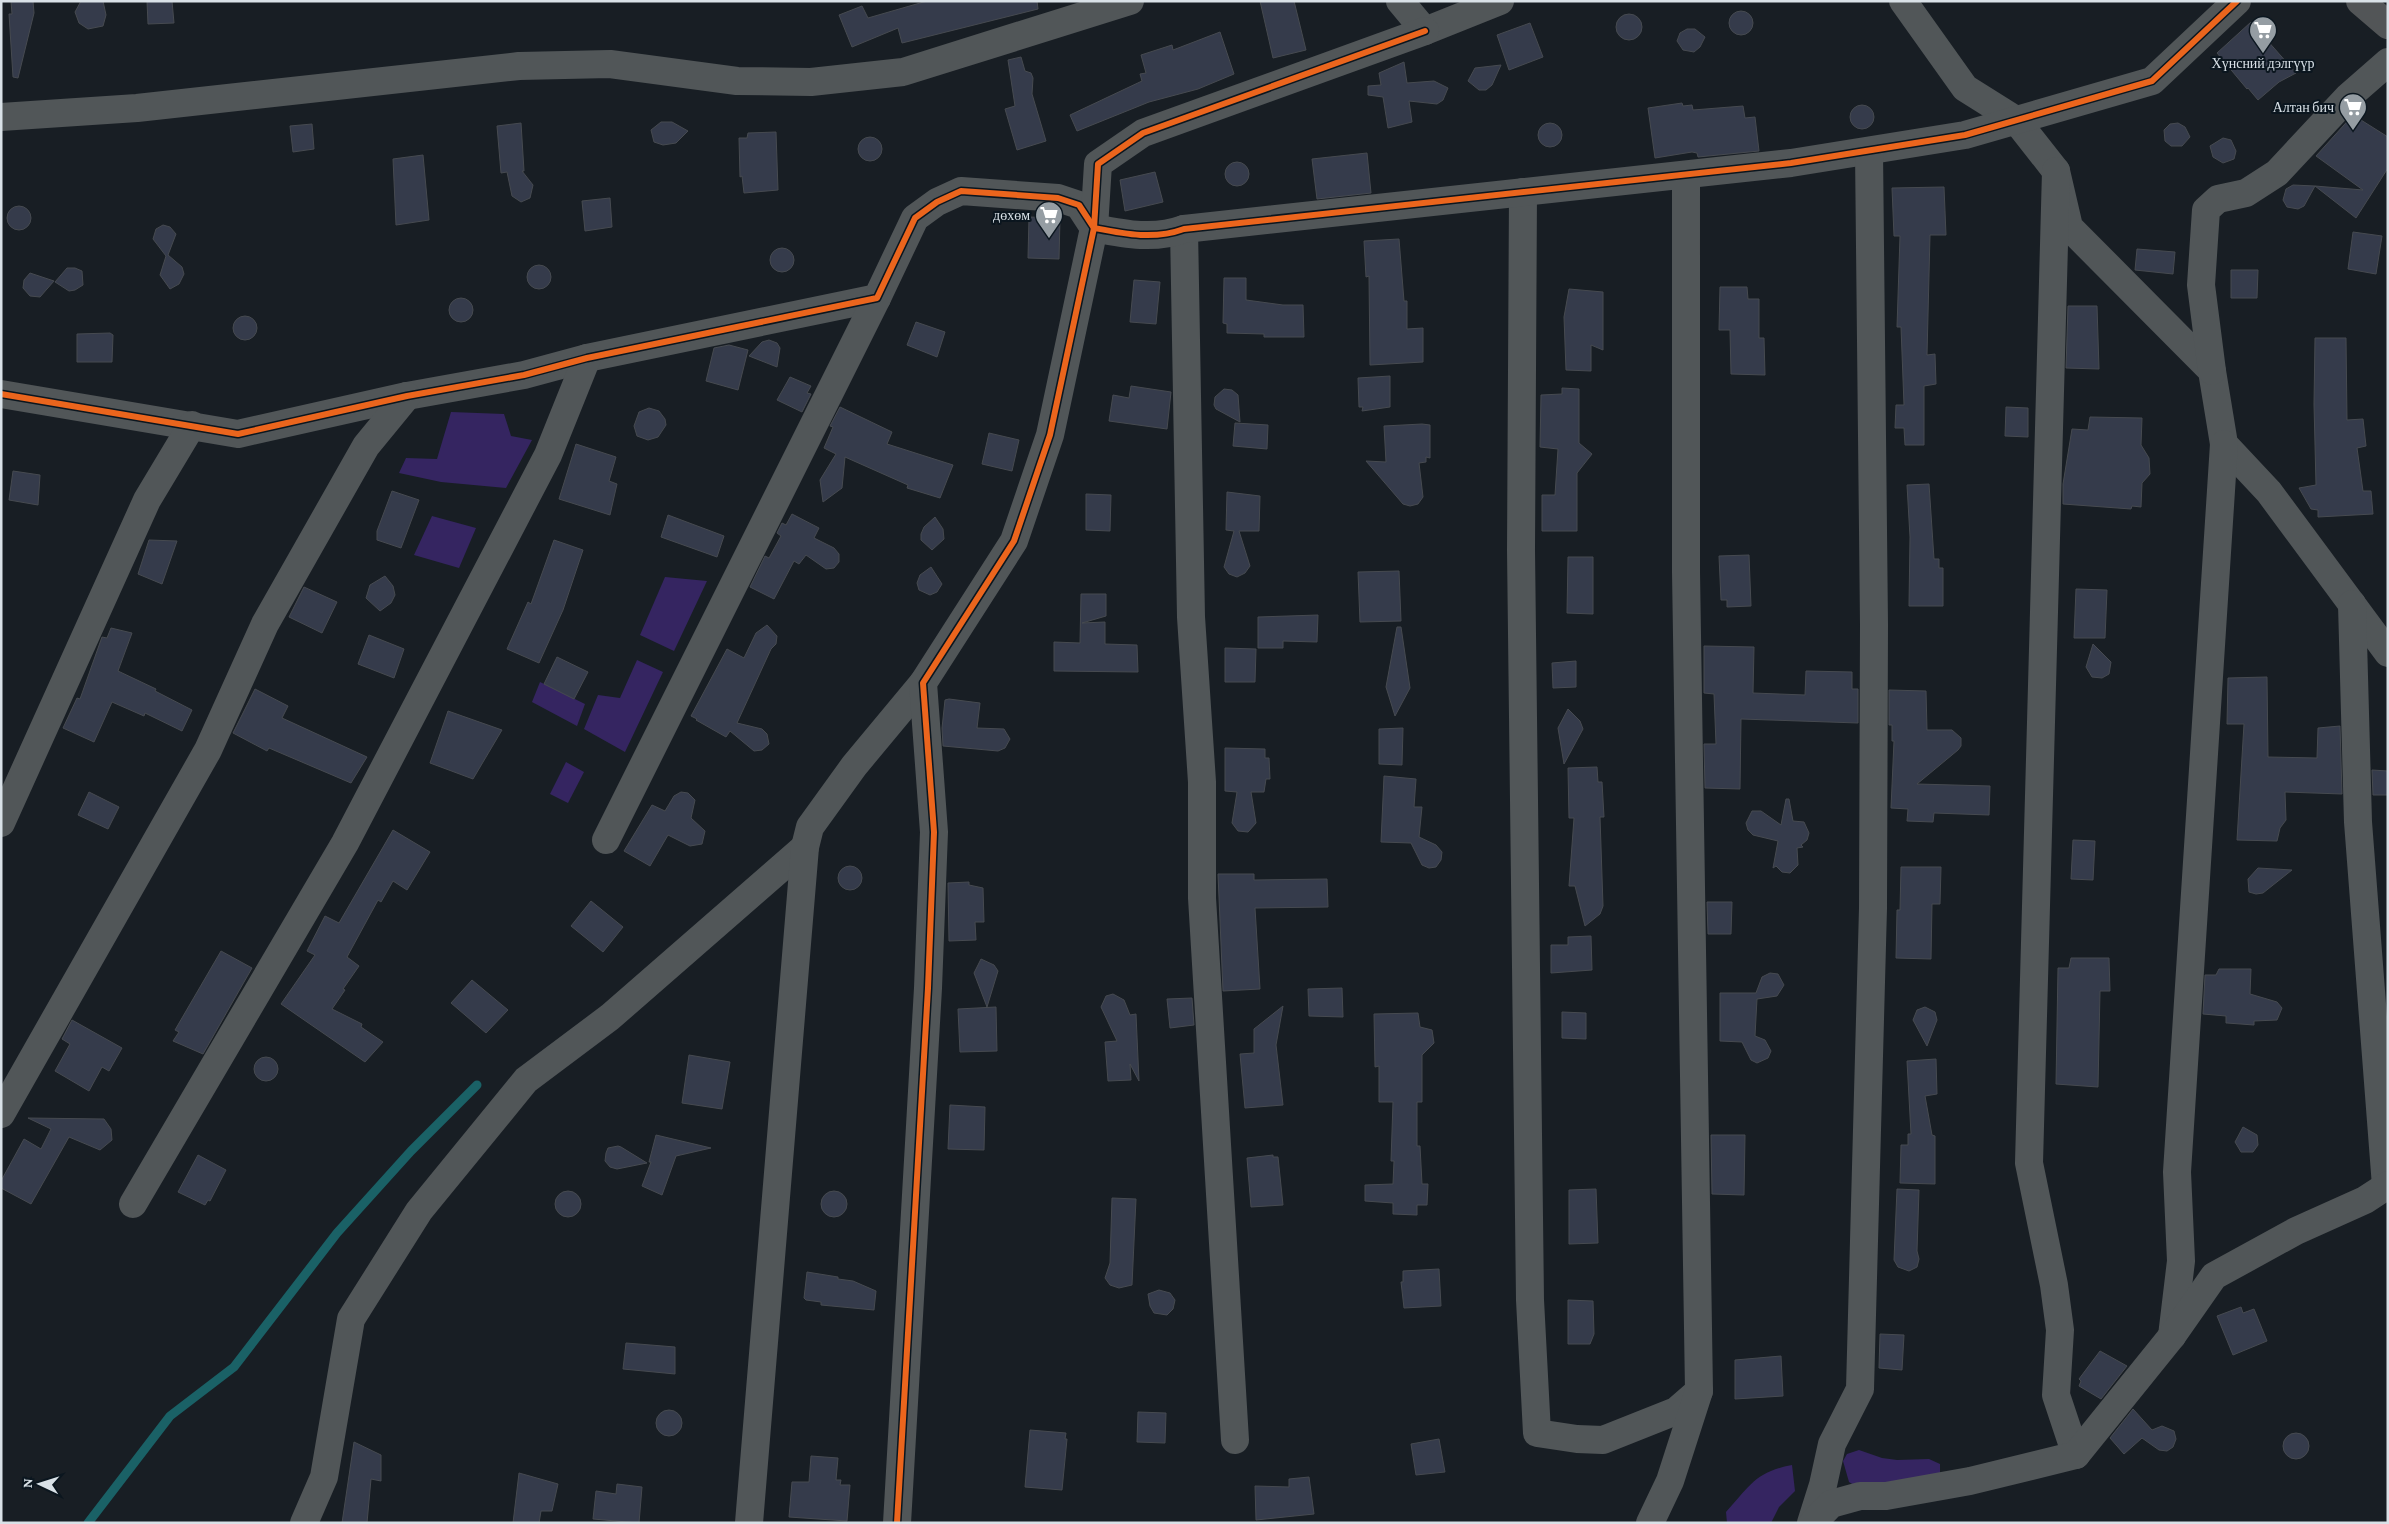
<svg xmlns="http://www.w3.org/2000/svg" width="2389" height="1524" viewBox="0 0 2389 1524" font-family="'Crimson Pro',serif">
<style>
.green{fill:#352561}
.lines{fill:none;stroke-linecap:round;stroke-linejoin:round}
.stream{stroke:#1a6166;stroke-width:9}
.building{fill:#353b4b;stroke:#464a50}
.minor{stroke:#515658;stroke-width:28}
.major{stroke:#525557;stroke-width:28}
.cycleway-casing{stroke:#0b161f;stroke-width:9}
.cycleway{stroke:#eb651d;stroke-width:6}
.labels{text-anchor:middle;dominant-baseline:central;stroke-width:4;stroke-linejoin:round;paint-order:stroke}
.poi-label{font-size:14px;fill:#d9e1e7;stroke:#0b161f;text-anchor:end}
</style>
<rect width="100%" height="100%" fill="#181e24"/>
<g class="green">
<polygon points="451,412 504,414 511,436 532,440 506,488 441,482 399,473 406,458 437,459"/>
<polygon points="432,516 476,528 459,568 414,555"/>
<polygon points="665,577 707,581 674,651 640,635"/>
<polygon points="637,660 663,672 625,752 584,729 598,695 620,698"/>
<polygon points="540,682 585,704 577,726 532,702"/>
<polygon points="566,762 584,772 568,803 550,794"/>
<polygon points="1859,1450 1882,1458 1897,1460 1929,1459 1940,1464 1940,1480 1859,1488 1849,1482 1843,1461 1847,1454"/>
<path d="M1792 1465 1795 1491 1779 1507 1771 1523H1727L1726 1512C1750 1486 1755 1472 1792 1465Z"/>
</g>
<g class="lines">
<polyline class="stream" points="88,1523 170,1416 234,1367 337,1233 411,1151 477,1085"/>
</g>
<g class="building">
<polygon points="11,1 33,1 34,13 18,78 13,77 9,14 12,14"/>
<polygon points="81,1 103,1 106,15 103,26 88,29 79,23 75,12"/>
<polygon points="147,1 172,1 174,23 148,24"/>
<polygon points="927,1 1037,1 1038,9 902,43 898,28 852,47 839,15 862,6 868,18"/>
<polygon points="1260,1 1294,1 1306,50 1273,58"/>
<circle cx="1741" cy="23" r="12"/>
<circle cx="1629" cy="27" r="13"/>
<polygon points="2251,22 2296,73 2279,82 2258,100 2248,88 2247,89 2217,53"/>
<polygon points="1530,23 1543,57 1509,70 1497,35"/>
<polygon points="1687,29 1695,29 1705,37 1700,47 1694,52 1683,50 1677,41 1680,33"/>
<polygon points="1220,32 1234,74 1198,89 1149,102 1077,131 1070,115 1142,81 1140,74 1146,73 1141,55 1172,45 1173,50"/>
<polygon points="1021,57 1025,71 1031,73 1033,78 1032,94 1046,141 1017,150 1005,109 1015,106 1008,60"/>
<polygon points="1404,62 1407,83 1434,81 1448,88 1443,100 1437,104 1409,101 1412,122 1388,128 1383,97 1368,95 1368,86 1381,85 1379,73"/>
<polygon points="1501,65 1492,85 1486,90 1479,90 1468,81 1475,68"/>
<polygon points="1682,103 1683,106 1692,105 1693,110 1743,106 1745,118 1755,117 1759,151 1698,157 1697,153 1692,152 1655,158 1648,108"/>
<circle cx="1862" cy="117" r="12"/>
<polygon points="2353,115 2388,137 2388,168 2356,218 2315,186 2363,190 2316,156"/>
<polygon points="661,122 672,122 688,131 676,143 663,145 654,142 651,130"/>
<polygon points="521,123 524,171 522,171 533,185 530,198 521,202 512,196 507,172 501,173 497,126"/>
<polygon points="2178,123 2185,127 2190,137 2182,146 2171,146 2165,141 2164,130 2170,124"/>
<circle cx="1550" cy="135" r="12"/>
<polygon points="312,124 314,149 293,152 290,126"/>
<polygon points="776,132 778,190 744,193 742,176 740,177 739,138 747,138 748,133"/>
<circle cx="870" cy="149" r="12"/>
<polygon points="2223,138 2231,140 2236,151 2234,159 2223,163 2213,157 2210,146"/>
<polygon points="1367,153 1371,193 1317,199 1312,159"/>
<polygon points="423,155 429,220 396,225 393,159"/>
<circle cx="1237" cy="174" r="12"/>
<polygon points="1155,172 1163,202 1125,211 1120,180"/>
<polygon points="2293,185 2315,186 2304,206 2298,209 2287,207 2283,200 2286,189"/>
<polygon points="1944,187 1946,235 1930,235 1927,355 1935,354 1936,384 1924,386 1924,445 1905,445 1904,428 1895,428 1896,405 1904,405 1901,327 1897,327 1900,236 1894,236 1892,188"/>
<polygon points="610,198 612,227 585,231 582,201"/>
<circle cx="19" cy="218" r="12"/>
<polygon points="1029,217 1060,218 1059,259 1028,258"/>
<polygon points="163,225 170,227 176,234 168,255 182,267 184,274 179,284 170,289 160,275 166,256 153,239 156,229"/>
<polygon points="2353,232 2382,236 2376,274 2348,269"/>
<polygon points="1399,239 1404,301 1407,301 1407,329 1423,328 1423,362 1370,365 1369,276 1366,277 1364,241"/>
<circle cx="782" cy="260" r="12"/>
<polygon points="2137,249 2175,252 2173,274 2135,270"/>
<circle cx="539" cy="277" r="12"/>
<polygon points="67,268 75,268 82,271 83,285 75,290 69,291 55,282"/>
<polygon points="2231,270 2258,270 2257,298 2231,298"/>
<polygon points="30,273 54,281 40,297 30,296 23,288 24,280"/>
<polygon points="1224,278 1246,278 1246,300 1283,305 1303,305 1304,337 1264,337 1264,334 1227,333 1227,324 1223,323"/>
<polygon points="1134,280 1160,282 1156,324 1130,322"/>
<polygon points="1720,287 1747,287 1748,299 1759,299 1759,338 1764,338 1765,375 1731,374 1730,330 1719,330"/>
<polygon points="1569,289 1603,292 1603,350 1591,345 1591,371 1566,370 1564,317"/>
<circle cx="461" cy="310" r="12"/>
<polygon points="2068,306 2097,306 2099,369 2066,368"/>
<circle cx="245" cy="328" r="12"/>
<polygon points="916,322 945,332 937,357 907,345"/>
<polygon points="110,333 113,335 112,362 77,362 77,334"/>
<polygon points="2315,338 2346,338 2347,420 2363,419 2366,446 2357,448 2363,491 2371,491 2373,514 2318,517 2318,510 2311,509 2299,488 2316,485 2314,404"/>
<polygon points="769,340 777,343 780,348 777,367 749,356 762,342"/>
<polygon points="729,345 748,350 738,390 706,381 714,348"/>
<polygon points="1390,376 1390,407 1362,411 1363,407 1359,407 1358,378"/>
<polygon points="790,377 811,386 807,393 811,394 802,412 777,400"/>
<polygon points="1131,386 1171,392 1167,429 1109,421 1113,395 1129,398"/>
<polygon points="1562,388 1579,389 1579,443 1592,454 1577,473 1577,531 1542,531 1542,495 1555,495 1558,449 1540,447 1541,395 1562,394"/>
<polygon points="1224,389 1232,390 1238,395 1240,422 1216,409 1214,405 1215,397"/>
<polygon points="840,407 892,432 887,444 953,465 940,498 907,488 908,485 845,457 842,488 823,502 820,480 836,454 824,448 833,427 830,426"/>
<polygon points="2006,407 2028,408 2028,437 2005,436"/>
<polygon points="649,408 659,411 665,419 666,425 658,437 648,440 637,436 634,426 639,412"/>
<polygon points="2090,417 2142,418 2141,445 2149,458 2150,474 2142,483 2141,507 2132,506 2131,509 2063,504 2063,484 2072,429 2088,430"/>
<polygon points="1235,423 1268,425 1267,449 1233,446"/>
<polygon points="1422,424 1430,425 1430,458 1426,457 1426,462 1419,463 1423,497 1418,504 1410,506 1403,504 1366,461 1386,462 1384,426"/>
<polygon points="989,433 1019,440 1012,471 982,464"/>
<polygon points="576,444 616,457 609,481 617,484 610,515 559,499"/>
<polygon points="13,471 40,475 38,505 9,500"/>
<polygon points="1929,484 1934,559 1939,559 1939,568 1943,568 1943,606 1909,606 1910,537 1907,485"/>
<polygon points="392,491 419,500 401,548 377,540 377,531"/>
<polygon points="1227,492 1260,496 1259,531 1239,531 1250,566 1245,573 1237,577 1229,574 1224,567 1234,531 1226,530"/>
<polygon points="1086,494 1111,495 1110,531 1086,530"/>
<polygon points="792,514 819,528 814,538 834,548 839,554 839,562 834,568 826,569 806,555 799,564 794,561 774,599 750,587 765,556 769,558 781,536 777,533 782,523 786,525"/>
<polygon points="668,515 724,536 717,557 661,537"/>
<polygon points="935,517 943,529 944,539 932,550 921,540 921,534 924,527"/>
<polygon points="149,540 177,541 162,584 138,574"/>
<polygon points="554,540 583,550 563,610 539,663 507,649 528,602 531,604"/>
<polygon points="1749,555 1751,606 1727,607 1727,600 1721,600 1719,556"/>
<polygon points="1568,557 1593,557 1593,614 1567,613"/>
<polygon points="931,567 942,584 937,592 930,595 919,590 917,583 920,575"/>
<polygon points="1399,571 1401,621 1360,622 1358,572"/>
<polygon points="385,576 393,586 395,595 391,603 380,611 366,598 370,585"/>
<polygon points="304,587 337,602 322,633 289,617"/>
<polygon points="2076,589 2107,590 2105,638 2074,638"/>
<polygon points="1081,594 1106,594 1106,616 1082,623 1105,622 1105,644 1137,645 1138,672 1054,671 1054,642 1080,643"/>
<polygon points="1318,615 1317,642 1283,641 1283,648 1258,648 1258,617"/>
<polygon points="767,625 777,636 776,644 771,649 737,723 762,729 767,734 769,744 762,750 754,751 730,731 726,737 696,720 697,719 691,716 727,649 744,658 756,633"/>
<polygon points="1397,627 1401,627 1410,688 1395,716 1386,687"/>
<polygon points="111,628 132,633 118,671 156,689 155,691 192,710 182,731 145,713 144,716 112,702 94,742 63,728 77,698 80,699 102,637 107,638"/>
<polygon points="369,635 404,649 394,678 358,664"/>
<polygon points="2093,644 2111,662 2109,674 2102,678 2092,677 2086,667"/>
<polygon points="1704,646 1754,647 1753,693 1805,695 1806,671 1852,672 1852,689 1858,689 1858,723 1741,719 1740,789 1705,788 1704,744 1716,744 1714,694 1704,693"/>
<polygon points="1225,648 1256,649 1255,682 1225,682"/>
<polygon points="557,657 588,672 574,699 544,684"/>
<polygon points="1576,661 1576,687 1553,688 1552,663"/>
<polygon points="2267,677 2268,757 2317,758 2318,728 2340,726 2342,794 2285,792 2286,820 2280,828 2277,841 2237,840 2244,724 2227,724 2228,678"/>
<polygon points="255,689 288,706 282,718 367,757 351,783 269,748 267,751 233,733"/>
<polygon points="1889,690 1926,691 1927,730 1952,730 1961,738 1961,746 1958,750 1917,784 1990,786 1989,815 1934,813 1933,822 1907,821 1908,809 1891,808 1894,741 1892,741 1892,725 1889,725"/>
<polygon points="949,699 980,703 977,728 1004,729 1010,739 1005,748 998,751 943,746 942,728 945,700"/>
<polygon points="1568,709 1580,721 1583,729 1564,764 1558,728"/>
<polygon points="448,711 502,730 473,779 430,763"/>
<polygon points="1403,728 1402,765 1379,764 1379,729"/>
<polygon points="1225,748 1265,749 1265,758 1269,758 1270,779 1266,779 1264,792 1251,792 1256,823 1248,832 1238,831 1232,823 1237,792 1225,791"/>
<polygon points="1597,767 1598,782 1602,782 1604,817 1600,817 1603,906 1600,914 1585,926 1575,886 1569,886 1574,818 1569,818 1568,768"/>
<polygon points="2372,770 2388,771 2388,795 2373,795"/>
<polygon points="1384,776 1416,779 1414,807 1422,807 1419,837 1436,845 1442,852 1441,860 1436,867 1429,868 1422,865 1411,843 1381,842"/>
<polygon points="89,792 119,807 108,829 78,815"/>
<polygon points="681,792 688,793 695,800 691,818 705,831 702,844 690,846 668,835 650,866 624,851 652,805 665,811 674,796"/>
<polygon points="1786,799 1789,799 1793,821 1804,822 1809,833 1807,840 1801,845 1803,847 1797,848 1798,865 1790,873 1782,872 1776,866 1773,868 1778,841 1753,835 1748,830 1746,823 1752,811 1761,811 1781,825"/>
<polygon points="393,830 430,852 407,890 393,881 381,902 378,900 347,957 359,966 343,989 345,990 332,1009 362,1024 361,1027 383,1042 365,1062 281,1004 315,955 307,951 325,916 339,923"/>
<polygon points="2073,840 2095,841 2093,880 2071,879"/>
<circle cx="850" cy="878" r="12"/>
<polygon points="1901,867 1941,867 1940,904 1932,904 1931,959 1896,958 1897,910 1900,910"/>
<polygon points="2258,868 2292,870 2263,893 2256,894 2249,892 2248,879"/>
<polygon points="1218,874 1254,874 1254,880 1327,879 1328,907 1255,908 1260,989 1223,991"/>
<polygon points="969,882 969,885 983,888 984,922 975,922 976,940 949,941 948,883"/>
<polygon points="591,901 623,927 603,952 571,926"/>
<polygon points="1707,902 1732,902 1731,934 1708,934"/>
<polygon points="1591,936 1592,970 1551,973 1551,945 1568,945 1568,937"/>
<polygon points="221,951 252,968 203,1054 173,1041 179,1032 175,1030"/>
<polygon points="2071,958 2109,958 2110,991 2100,991 2098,1087 2056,1084 2058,968 2069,968"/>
<polygon points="981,959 994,965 998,971 987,1007 974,973"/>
<polygon points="2219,969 2251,969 2250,994 2277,1002 2282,1008 2277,1020 2254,1021 2254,1025 2227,1023 2226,1023 2226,1016 2203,1014 2205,975 2216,975"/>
<polygon points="1770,973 1778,974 1784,985 1777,996 1757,999 1755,1036 1765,1040 1771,1051 1768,1058 1757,1063 1751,1060 1742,1042 1720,1041 1720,993 1756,993 1762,977"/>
<polygon points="472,980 508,1010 486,1033 451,1003"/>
<polygon points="1342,988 1343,1017 1309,1016 1308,989"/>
<polygon points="1113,994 1124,1000 1130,1015 1136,1014 1139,1081 1130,1064 1131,1080 1108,1081 1105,1042 1117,1041 1101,1007 1106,996"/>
<polygon points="1192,998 1194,1025 1170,1028 1167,999"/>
<polygon points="1283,1006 1276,1045 1283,1105 1245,1108 1240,1054 1254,1053 1254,1029"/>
<polygon points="996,1007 997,1051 960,1052 958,1009"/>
<polygon points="1925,1007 1935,1012 1937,1020 1927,1046 1913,1020 1917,1010"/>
<polygon points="1562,1012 1586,1013 1586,1039 1562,1038"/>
<polygon points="1418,1013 1420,1027 1432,1030 1434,1043 1422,1055 1422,1102 1417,1102 1417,1146 1420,1146 1422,1184 1428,1184 1427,1205 1417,1205 1417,1215 1393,1214 1393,1203 1365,1201 1365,1185 1393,1184 1394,1161 1391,1161 1393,1102 1379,1102 1379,1066 1375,1067 1374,1014"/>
<polygon points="72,1020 122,1048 109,1071 102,1067 89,1091 55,1071 70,1044 62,1039"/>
<polygon points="689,1055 730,1062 722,1109 682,1103"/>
<circle cx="266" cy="1069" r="12"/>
<polygon points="1936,1059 1937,1094 1925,1096 1932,1135 1935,1136 1935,1184 1900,1183 1901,1145 1908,1145 1908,1134 1911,1134 1907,1061"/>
<polygon points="950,1105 985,1107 984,1150 948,1149"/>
<polygon points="28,1118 104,1119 111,1129 112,1140 100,1150 69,1137 31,1204 1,1188 1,1181 24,1139 41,1149 51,1129"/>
<polygon points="2243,1127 2257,1135 2258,1145 2253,1152 2241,1152 2235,1142"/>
<polygon points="656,1135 711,1148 676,1156 662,1195 642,1186 651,1162 649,1162"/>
<polygon points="1711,1135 1745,1135 1744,1195 1712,1194"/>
<polygon points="618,1146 621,1147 647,1163 617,1169 610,1167 605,1161 606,1153 608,1148"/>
<polygon points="198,1155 226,1170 210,1201 208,1200 205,1205 178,1192"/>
<polygon points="1273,1155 1273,1157 1278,1157 1283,1205 1251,1207 1247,1158"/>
<polygon points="1596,1189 1598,1243 1569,1244 1569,1190"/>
<polygon points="1897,1189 1919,1190 1917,1251 1919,1259 1917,1267 1909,1271 1898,1267 1894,1260"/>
<circle cx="568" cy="1204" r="13"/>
<circle cx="834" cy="1204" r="13"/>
<polygon points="1112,1198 1136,1199 1132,1285 1119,1288 1110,1285 1105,1278 1110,1263"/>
<polygon points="1439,1269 1441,1306 1404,1308 1401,1282 1403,1282 1403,1271"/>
<polygon points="807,1272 838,1277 838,1279 853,1281 876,1291 874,1310 821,1305 821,1302 806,1300 804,1298"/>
<polygon points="1159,1290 1170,1293 1175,1300 1173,1309 1167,1315 1154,1313 1150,1306 1148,1294"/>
<polygon points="1568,1300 1593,1301 1594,1334 1590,1344 1568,1344"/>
<polygon points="2241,1307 2243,1313 2254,1309 2267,1341 2233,1355 2217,1316"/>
<polygon points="1880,1334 1904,1335 1902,1370 1879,1368"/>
<polygon points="626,1343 675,1347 675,1374 623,1369"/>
<polygon points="2100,1351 2127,1366 2101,1399 2079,1386 2081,1381 2079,1379"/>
<polygon points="1781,1356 1783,1396 1735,1399 1735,1360"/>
<polygon points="2133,1409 2152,1430 2162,1426 2174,1431 2176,1439 2173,1447 2167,1451 2159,1450 2142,1438 2124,1454 2110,1438"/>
<circle cx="669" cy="1423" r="13"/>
<polygon points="1138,1412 1166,1413 1165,1443 1137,1442"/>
<polygon points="1030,1430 1066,1433 1065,1439 1067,1439 1062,1490 1025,1487"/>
<circle cx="2296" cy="1446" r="13"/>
<polygon points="1439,1439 1445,1472 1416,1475 1411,1444"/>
<polygon points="354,1442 381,1455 381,1481 371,1479 367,1523 342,1523"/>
<polygon points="811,1456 838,1458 836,1480 841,1480 840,1485 850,1485 847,1521 789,1517 792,1482 809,1482"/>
<polygon points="519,1473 558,1484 552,1511 541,1511 539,1523 513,1523"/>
<polygon points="1309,1477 1314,1514 1256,1520 1255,1486 1289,1487 1289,1479"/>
<polygon points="617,1484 642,1487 639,1523 593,1519 596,1491 616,1494"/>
</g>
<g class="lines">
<g class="minor">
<polyline points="1400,1 1425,31 1500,1"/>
<polyline points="1903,1 1965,88 2016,120 2056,171 2069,227 2212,371 2224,444 2269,492 2388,653"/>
<polyline points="1,117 137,108 519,66 610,64 737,81 811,82 903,72 1130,1"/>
<polyline points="2056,171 2029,1163 2054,1285 2060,1330 2056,1395 2076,1455"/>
<polyline points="1523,192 1521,550 1530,1300 1537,1433 1577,1439 1603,1440 1676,1411 1699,1391"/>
<polyline points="1184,229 1191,617 1202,782 1202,898 1235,1440"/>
<polyline points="2212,371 2201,285 2206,210 2218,199 2246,193 2277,173 2348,97 2388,62"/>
<path d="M1 394 238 434 407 396 524 375 587 358 877 298 915 218 937 202 961 191 1058 198 1079 205 1094 228C1125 234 1154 240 1184 229L1791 163 1965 135 2152 81 2237 1"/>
<polyline points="2352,604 2358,822 2386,1186"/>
<polyline points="1,823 147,500 192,425"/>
<polyline points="606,840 877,298"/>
<polyline points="1,1114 208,750 265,624 366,446 407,396"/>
<polyline points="133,1204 345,843 548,455 587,358"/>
<polyline points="2172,1336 2181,1261 2177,1172 2224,444"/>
<polyline points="304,1523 324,1477 351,1319 419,1211 526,1080 610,1017 805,847"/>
<polyline points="749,1523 805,847 810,827 854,766 923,683"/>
<polyline points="897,1523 928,988 934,832 923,683 1014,541 1050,435 1094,228 1098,164 1143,133 1425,31"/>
<polyline points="1650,1523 1670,1481 1699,1391 1686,572 1686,175"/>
<polyline points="1811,1523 1823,1485 1832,1444 1860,1389 1873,908 1874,625 1869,151"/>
<polyline points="1813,1523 1831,1504 1860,1496 1886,1496 1970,1481 2076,1455 2172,1336 2214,1276 2296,1231 2365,1200 2388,1185"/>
</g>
<polyline class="major" points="2360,1 2388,25"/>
<g class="cycleway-casing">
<g id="cycleway">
<path d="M1 394 238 434 407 396 524 375 587 358 877 298 915 218 937 202 961 191 1058 198 1079 205 1094 228C1125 234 1154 240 1184 229L1791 163 1965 135 2152 81 2237 1"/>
<polyline points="897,1523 928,988 934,832 923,683 1014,541 1050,435 1094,228 1098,164 1143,133 1425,31"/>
</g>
</g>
<use href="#cycleway" class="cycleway"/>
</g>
<defs>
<g id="supermarket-pin" transform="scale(1.4375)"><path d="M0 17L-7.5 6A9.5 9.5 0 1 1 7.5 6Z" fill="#959da3" stroke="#0b161f"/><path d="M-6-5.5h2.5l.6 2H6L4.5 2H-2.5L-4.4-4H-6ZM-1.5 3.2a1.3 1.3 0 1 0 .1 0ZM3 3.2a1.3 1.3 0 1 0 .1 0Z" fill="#fff"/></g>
</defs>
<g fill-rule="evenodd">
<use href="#supermarket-pin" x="2263" y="30"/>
<use href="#supermarket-pin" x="2353" y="107"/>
<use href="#supermarket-pin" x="1049" y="215"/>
</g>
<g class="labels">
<g class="poi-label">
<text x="2263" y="63" text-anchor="middle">Хүнсний дэлгүүр</text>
<text x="2334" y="107">Алтан бич</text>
<text x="1030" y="215">дөхөм</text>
</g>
</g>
<rect width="2389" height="1524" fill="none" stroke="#d9e1e7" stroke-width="5"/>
<g transform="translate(40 1484) rotate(274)" stroke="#0b161f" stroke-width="4" paint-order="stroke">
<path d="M0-4L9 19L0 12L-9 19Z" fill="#d9e1e7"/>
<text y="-8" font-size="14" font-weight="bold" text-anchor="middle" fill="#d9e1e7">N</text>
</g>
</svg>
